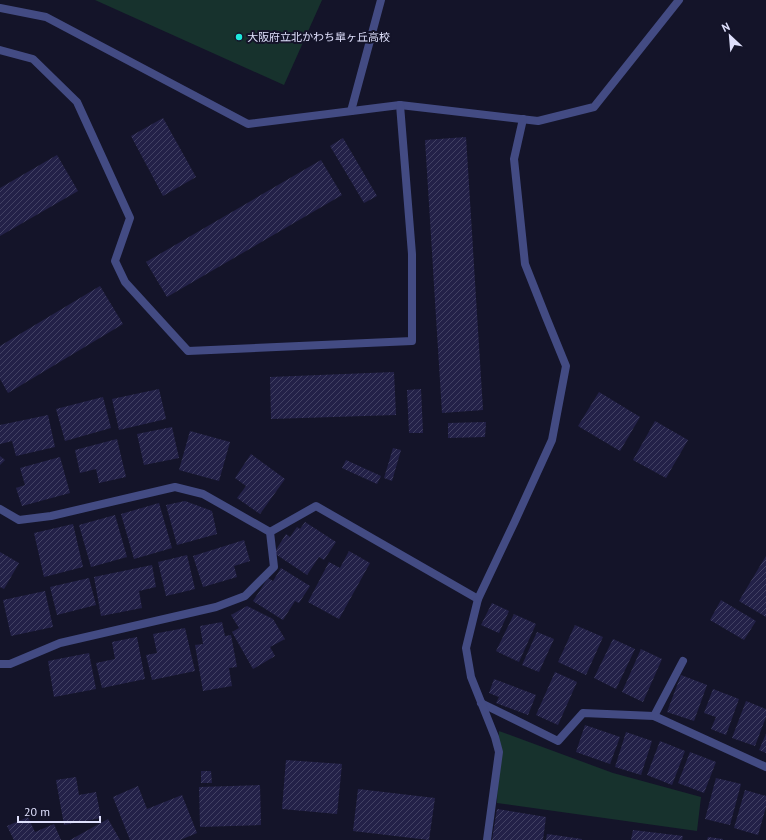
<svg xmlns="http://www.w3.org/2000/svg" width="766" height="840" viewBox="0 0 766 840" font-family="'PT Sans','Noto Sans JP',sans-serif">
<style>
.green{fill:#17322d}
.building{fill:url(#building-hatch)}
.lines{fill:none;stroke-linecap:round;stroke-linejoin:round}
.lane{stroke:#434b83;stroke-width:8}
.street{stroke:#434b83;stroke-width:8}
.poi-dot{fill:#1ee8db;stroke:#141429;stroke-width:1.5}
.labels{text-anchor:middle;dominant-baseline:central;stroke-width:4;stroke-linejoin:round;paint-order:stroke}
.poi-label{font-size:11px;fill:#dfe0fc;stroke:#141429;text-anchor:start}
</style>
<defs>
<pattern id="building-hatch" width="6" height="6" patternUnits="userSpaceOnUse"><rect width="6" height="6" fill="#232148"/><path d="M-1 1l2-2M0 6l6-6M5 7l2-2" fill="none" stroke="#424163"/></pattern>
</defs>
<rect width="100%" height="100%" fill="#141429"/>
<g class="green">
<polygon points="95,0 322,0 284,85"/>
<polygon points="499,731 613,773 701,797 697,831 497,803"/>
</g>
<g class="building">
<polygon points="163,118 196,177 163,196 131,136"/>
<polygon points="466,137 483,410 442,413 425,140"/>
<polygon points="343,138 377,196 364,203 330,146"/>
<polygon points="57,155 78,191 0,236 0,188"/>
<polygon points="321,160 342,195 167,297 146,262"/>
<polygon points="100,286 123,324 8,393 0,379 0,346"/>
<polygon points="394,372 396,415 271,419 270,377"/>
<polygon points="159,389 166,419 119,430 112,399"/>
<polygon points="421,389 423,433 409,433 407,390"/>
<polygon points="599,392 640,417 620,451 578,426"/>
<polygon points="103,397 111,428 65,441 56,409"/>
<polygon points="48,415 55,447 16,456 12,441 0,444 0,425"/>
<polygon points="655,421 688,440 666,478 633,460"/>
<polygon points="486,422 485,437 448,438 448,423"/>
<polygon points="172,427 179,458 144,465 137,434"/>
<polygon points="190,431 230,442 219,481 179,470"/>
<polygon points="117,439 126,477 99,483 96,469 80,473 75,450"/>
<polygon points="393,448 401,450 392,481 384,478"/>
<polygon points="251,454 285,479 260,514 237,498 246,486 235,478"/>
<polygon points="0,456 5,460 0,465"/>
<polygon points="60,457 70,493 22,506 16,488 25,485 20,468"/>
<polygon points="346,460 381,476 377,484 342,468"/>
<polygon points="185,501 212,511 217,534 177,545 166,505"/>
<polygon points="159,503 172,548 134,559 121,514"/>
<polygon points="115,515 127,557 91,567 79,525"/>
<polygon points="305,522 336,542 324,560 319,557 307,575 274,553 286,534 290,537 297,527 300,529"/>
<polygon points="73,524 83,567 44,577 34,533"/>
<polygon points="244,540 250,561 234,566 237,577 203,587 193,556"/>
<polygon points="349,551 370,563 339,619 308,602 329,562 340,568"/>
<polygon points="0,552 19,563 4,589 0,587"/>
<polygon points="187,555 195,589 166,596 158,562"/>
<polygon points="766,556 766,617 739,601"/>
<polygon points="152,565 156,587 139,591 142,608 101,616 94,577"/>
<polygon points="281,568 310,586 299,603 295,601 283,620 253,601 268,578 273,581"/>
<polygon points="89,578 96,605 57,615 50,587"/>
<polygon points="45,591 53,627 11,636 3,600"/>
<polygon points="721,600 756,621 744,640 710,620"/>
<polygon points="492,603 509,611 499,633 481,625"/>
<polygon points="247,606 273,619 285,639 270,647 275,656 253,669 232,632 239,628 231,615"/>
<polygon points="514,614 536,624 519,662 496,651"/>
<polygon points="222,622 225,636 231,635 237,667 229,668 232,686 203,691 195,645 203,644 200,626"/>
<polygon points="575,625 603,637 586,675 558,662"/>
<polygon points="185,628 195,671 152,680 146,655 157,653 153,634"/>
<polygon points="537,632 554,639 539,672 522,665"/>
<polygon points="137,637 145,679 102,688 96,663 115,659 112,642"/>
<polygon points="613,639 635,649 616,689 594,678"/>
<polygon points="641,649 662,659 643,702 622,692"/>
<polygon points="89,653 96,689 54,697 48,661"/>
<polygon points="555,672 577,682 558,725 536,715"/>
<polygon points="681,675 707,685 694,721 667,712"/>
<polygon points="494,679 536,695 528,715 496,703 499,697 489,693"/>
<polygon points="713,689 739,699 726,735 711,729 716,717 704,713"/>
<polygon points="746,701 766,709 766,717 755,746 732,738"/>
<polygon points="585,725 620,737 610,764 576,752"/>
<polygon points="626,732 652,741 641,775 615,767"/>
<polygon points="766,734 766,753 759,750"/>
<polygon points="660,741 685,751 672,785 647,775"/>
<polygon points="690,752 716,762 704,793 678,783"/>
<polygon points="286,760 342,764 337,814 282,809"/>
<polygon points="201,771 211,771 212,783 201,783"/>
<polygon points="76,777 79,795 96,792 101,818 64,825 56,780"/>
<polygon points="716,778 741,784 730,825 705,819"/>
<polygon points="260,785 261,825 200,827 199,787"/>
<polygon points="138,786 147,809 182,795 197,833 180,840 130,840 113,797"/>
<polygon points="358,789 435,798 429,840 353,831"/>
<polygon points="745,790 766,796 766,807 758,835 734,828"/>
<polygon points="497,809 546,817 543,840 492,840"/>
<polygon points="28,817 35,832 54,824 61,840 14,840 7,826"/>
<polygon points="108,819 120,840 70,840"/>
<polygon points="633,830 683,836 682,840 631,840"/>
<polygon points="547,834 582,839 582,840 546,840"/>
<polygon points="708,837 723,839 723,840 707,840"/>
</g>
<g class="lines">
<polyline class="lane" points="351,111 381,0"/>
<g class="street">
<polyline points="0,8 46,17 248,124 400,105 538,121 594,107 679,0"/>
<polyline points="0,50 33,59 77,102 130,218 115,261 125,282 188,351 412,341 412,254 400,105"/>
<polyline points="0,509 19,520 51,516 175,487 203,494 270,532 274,567 245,596 216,607 60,643 10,664 0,664"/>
<polyline points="270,532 316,506 478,599"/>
<polyline points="481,703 558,741 583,713 654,716 766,767"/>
<polyline points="654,716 683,661"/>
<polyline points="487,840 499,752 495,737 471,677 466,648 478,599 515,521 552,440 566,366 546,317 525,264 514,159 523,119"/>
</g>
</g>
<circle class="poi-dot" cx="239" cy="37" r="4"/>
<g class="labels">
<g class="poi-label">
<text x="247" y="37">大阪府立北かわち皐ヶ丘高校</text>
</g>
</g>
<g transform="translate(730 36) rotate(334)" stroke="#141429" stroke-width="3" paint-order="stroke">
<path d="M0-3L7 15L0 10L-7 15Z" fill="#dfe0fc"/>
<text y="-6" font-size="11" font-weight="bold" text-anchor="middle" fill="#dfe0fc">N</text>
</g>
<path d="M18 816v6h82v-6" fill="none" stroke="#dfe0fc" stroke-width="2"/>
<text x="24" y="816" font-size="12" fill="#dfe0fc" stroke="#141429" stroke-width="3" paint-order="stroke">20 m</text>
</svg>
